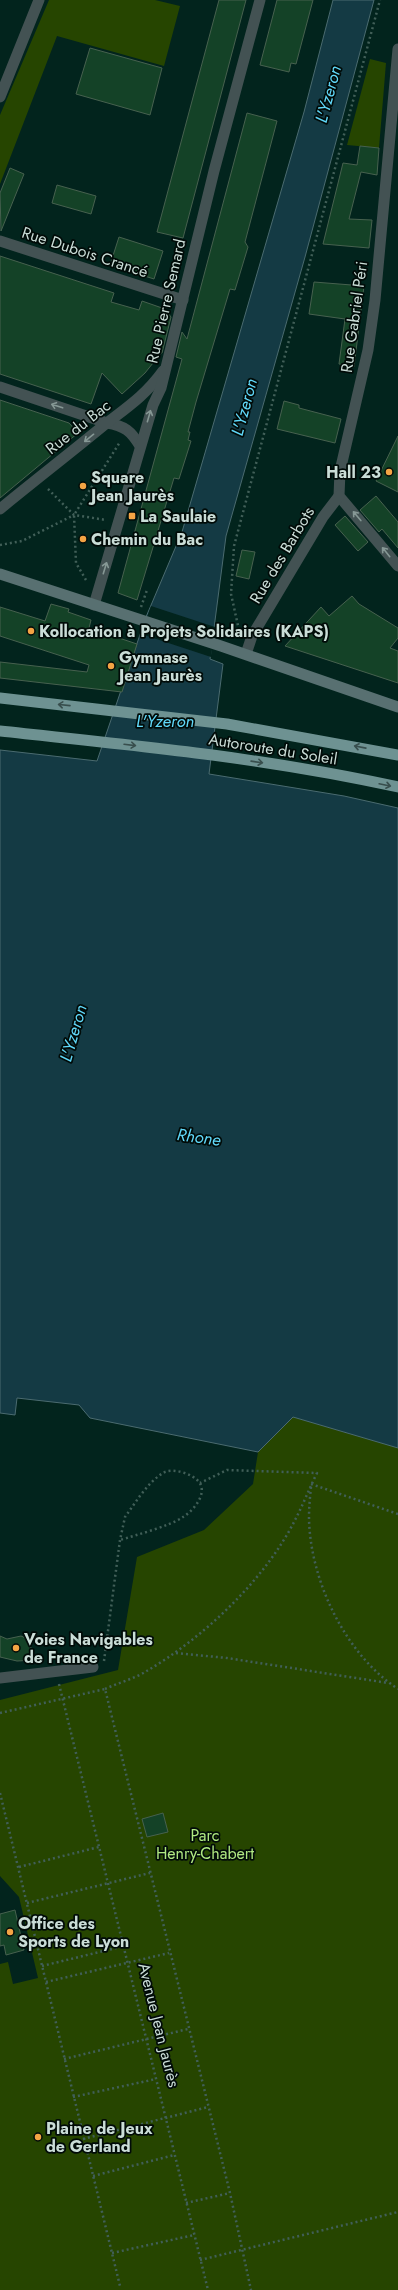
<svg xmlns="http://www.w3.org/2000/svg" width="398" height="2290" viewBox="0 0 398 2290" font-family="Jost,sans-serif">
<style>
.green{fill:#264500}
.water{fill:#143a44;stroke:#4b6b70}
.pier{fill:#02241d}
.building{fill:#144227;stroke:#47614f}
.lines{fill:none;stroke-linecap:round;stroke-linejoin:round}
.path{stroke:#415f58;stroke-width:2.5;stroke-dasharray:2 3;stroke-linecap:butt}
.pedestrian{stroke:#435253;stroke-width:11}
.minor{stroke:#435253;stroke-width:11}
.secondary{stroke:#587071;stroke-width:11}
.trunk{stroke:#6e9292;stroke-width:11}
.oneway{stroke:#869895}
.oneway2{stroke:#384e4d}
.poi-dot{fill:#f4a444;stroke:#010b08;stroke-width:1.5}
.labels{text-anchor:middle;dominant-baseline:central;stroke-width:3.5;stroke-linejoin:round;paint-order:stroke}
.street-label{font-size:16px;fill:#caddd7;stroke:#010b08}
.poi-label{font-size:16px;font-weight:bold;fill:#caddd7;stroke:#010b08;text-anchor:start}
.park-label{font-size:16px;fill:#b0e982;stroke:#010b08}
.water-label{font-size:17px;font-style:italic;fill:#60d8f9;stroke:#010b08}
</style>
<rect width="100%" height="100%" fill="#02241d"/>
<g class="green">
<polygon points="49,0 155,0 180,6 164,66 57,36 0,184 0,115"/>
<polygon points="370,59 386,63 379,148 347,145"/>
<polygon points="293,1417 398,1448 398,2290 0,2290 0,1964 8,1962 13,1984 38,1978 19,1897 0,1876 0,1700 118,1670 137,1557 204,1530 253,1484 258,1452"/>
</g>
<polygon class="water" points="333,0 374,0 305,257 226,536 210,659 223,664 209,774 344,796 398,808 398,1448 293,1417 258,1452 90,1418 79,1405 17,1398 15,1415 0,1413 0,750 97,761 146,617 182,532 304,112"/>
<polygon class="pier" points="151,606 215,627 211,657 141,634"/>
<g class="building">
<polygon points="219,0 246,0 183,238 157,232"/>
<polygon points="277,0 313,0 296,64 291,63 289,72 260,65"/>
<polygon points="90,48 162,68 150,115 76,94"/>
<polygon points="247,113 277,121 245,242 248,247 235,290 230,289 196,402 188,432 190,432 188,440 191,441 179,479 174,478 137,600 118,593 182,359 176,357 182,332 187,339"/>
<polygon points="360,146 379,148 377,175 361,172 349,219 372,220 369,248 323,244 343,163 357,165"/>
<polygon points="10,168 24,174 1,231 0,193"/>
<polygon points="57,185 96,196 91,214 52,203"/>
<polygon points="119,237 163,251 154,279 110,265"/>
<polygon points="0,256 114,293 111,302 139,310 142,301 165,309 171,317 162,353 161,353 145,373 122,394 102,373 91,404 0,374"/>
<polygon points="314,282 364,286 354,367 339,364 345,319 309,314"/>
<polygon points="0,400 69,423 78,433 0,498"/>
<polygon points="284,401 299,405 299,408 341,419 335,443 277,429"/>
<polygon points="398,436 398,492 376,481"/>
<polygon points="376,496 398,522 398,548 382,529 379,532 360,510"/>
<polygon points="345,516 368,542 358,551 335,525"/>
<polygon points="242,550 255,552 249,579 236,576"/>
<polygon points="352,596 359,604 398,628 398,638 390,648 398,651 398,683 285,646 321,607 329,616"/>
<polygon points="51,604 69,609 68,612 91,620 89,628 137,644 122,692 0,678 0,662 87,672 89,665 0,636 0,607 45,621"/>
<polygon points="0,1636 7,1639 21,1636 28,1639 35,1660 17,1661 0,1657"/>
<polygon points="163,1813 168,1832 147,1837 142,1819"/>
<polygon points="15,1910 24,1950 6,1955 4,1945 0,1946 0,1914"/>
</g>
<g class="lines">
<g class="path">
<polyline points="48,489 74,515 106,520"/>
<polyline points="0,545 22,541 74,515"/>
<polyline points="86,580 76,563 74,515 120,442"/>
<polyline points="141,607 147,590"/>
<polyline points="239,630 231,594 234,546 380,0"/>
<polyline points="311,1484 398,1514"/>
<path d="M311 1487C310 1497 309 1507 309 1518 310 1580 345 1654 398 1689"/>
<polyline points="176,1653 227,1658 388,1683"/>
<path d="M104 1661 120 1540 125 1517C136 1502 147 1483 163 1473 172 1467 193 1474 199 1482 208 1494 193 1511 183 1517 170 1526 136 1535 120 1540"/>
<polyline points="59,1684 208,2290"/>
<path d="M105 1689C118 1683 133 1679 145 1672 202 1639 265 1580 295 1520 303 1505 309 1489 317 1473L227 1470 200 1483"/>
<polyline points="0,1713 105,1689 230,2193 251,2290"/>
<polyline points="0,1793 120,2286"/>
<polyline points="19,1867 99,1847"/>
<polyline points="27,1903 150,1873"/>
<polyline points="42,1966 124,1946"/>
<polyline points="46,1982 169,1953"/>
<polyline points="64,2059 188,2029"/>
<polyline points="73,2097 156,2079"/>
<polyline points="83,2139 208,2107"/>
<polyline points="93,2176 174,2155"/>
<polyline points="186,2203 230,2193"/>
<polyline points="112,2253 194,2235"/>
<polyline points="200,2260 398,2212"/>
</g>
<polyline class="pedestrian" points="0,97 39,0"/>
<g class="minor">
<polyline points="398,49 375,300 368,350 340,471 339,496 398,566"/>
<polyline points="0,241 183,300"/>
<path d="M0 387 107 423C125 426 131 431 140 446"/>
<path d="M0 509C34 481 69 454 103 426 126 408 145 396 163 371"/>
<polyline points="94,605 153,405 161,388 214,171 260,0"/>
<polyline points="246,654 252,636 323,517 339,496"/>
<polyline points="0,1678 93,1667"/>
</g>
<polyline class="secondary" points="0,574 221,646 398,707"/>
<g class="trunk">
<polyline points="0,698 227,724 398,755"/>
<path d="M0 731C133 745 267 758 398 787"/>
</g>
</g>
<defs><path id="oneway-shaft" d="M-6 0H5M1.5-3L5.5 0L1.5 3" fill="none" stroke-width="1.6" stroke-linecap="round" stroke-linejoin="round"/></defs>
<g class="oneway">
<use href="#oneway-shaft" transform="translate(57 406) rotate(-162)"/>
<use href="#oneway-shaft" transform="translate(149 416) rotate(-74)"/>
<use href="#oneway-shaft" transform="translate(89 438) rotate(141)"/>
<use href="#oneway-shaft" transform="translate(357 516) rotate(-130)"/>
<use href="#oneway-shaft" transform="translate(386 552) rotate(-129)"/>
<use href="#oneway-shaft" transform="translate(105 568) rotate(-73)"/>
</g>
<g class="oneway2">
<use href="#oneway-shaft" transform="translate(64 705) rotate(-174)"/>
<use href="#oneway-shaft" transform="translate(130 745) rotate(7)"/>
<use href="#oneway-shaft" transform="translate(360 747) rotate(-169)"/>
<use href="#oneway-shaft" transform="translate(257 762) rotate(8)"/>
<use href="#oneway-shaft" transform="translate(385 785) rotate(12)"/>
</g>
<g class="poi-dot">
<circle cx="389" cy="472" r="4"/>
<circle cx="83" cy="486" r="4"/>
<rect x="128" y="512" width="8" height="8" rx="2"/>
<circle cx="83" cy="539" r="4"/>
<circle cx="31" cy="631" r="4"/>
<circle cx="111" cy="666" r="4"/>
<circle cx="16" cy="1648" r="4"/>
<circle cx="10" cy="1932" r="4"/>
<circle cx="38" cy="2137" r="4"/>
</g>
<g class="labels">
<g class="street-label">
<text transform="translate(85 252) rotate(18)">Rue Dubois Crancé</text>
<text transform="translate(166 301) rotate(-77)">Rue Pierre Semard</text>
<text transform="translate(354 317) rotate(-82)">Rue Gabriel Péri</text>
<text transform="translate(78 427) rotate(-38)">Rue du Bac</text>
<text transform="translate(282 555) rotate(-59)">Rue des Barbots</text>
<text transform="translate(273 749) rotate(9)">Autoroute du Soleil</text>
<text transform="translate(159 2025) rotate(76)">Avenue Jean Jaurès</text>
</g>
<g class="poi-label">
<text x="381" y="472" text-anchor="end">Hall 23</text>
<text x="91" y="477">Square<tspan x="91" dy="18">Jean Jaurès</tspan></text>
<text x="140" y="516">La Saulaie</text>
<text x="91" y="539">Chemin du Bac</text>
<text x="39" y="631">Kollocation à Projets Solidaires (KAPS)</text>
<text x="119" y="657">Gymnase<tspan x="119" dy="18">Jean Jaurès</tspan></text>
<text x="24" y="1639">Voies Navigables<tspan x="24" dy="18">de France</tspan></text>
<text x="18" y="1923">Office des<tspan x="18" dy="18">Sports de Lyon</tspan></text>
<text x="46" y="2128">Plaine de Jeux<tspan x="46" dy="18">de Gerland</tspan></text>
</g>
<g class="park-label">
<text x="205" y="1835">Parc<tspan x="205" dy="18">Henry-Chabert</tspan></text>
</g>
<g class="water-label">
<text transform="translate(328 94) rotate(-75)">L'Yzeron</text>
<text transform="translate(244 407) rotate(-75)">L'Yzeron</text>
<text x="165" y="721">L'Yzeron</text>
<text transform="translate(73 1033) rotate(-74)">L'Yzeron</text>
<text transform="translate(199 1137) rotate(8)">Rhone</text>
</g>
</g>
</svg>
